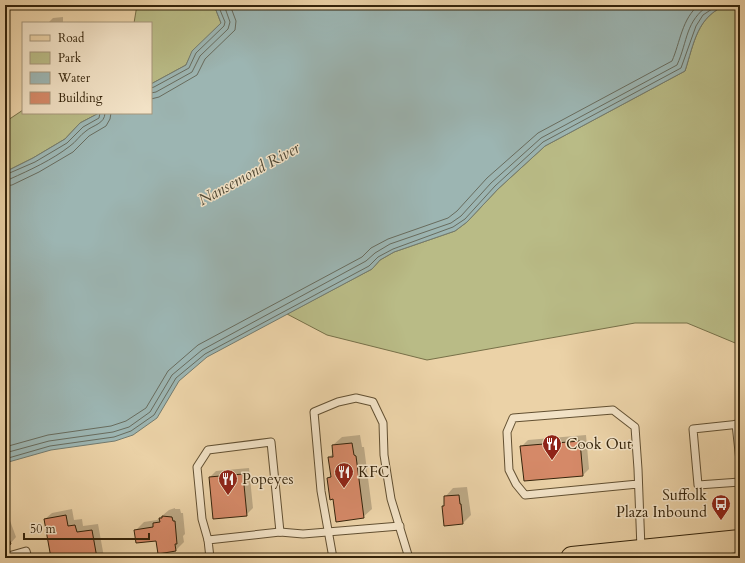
<svg xmlns="http://www.w3.org/2000/svg" width="745" height="563" viewBox="0 0 745 563" font-family="Cardo,serif">
<style>
.green{fill:#b9bb86;stroke:#777048}
.water{fill:#9cb5b2;stroke:#737b6f}
.shadow{fill:#0003}
.lines{fill:none;stroke-linecap:round;stroke-linejoin:round}
.shore{stroke:#686c5e;stroke-width:1}
.building{fill:#d58968;stroke:#35240b}
.service-casing{stroke:#625032;stroke-width:9}
.primary-casing{stroke:#35240b;stroke-width:24}
.service{stroke:#f2e2c6;stroke-width:7}
.primary{stroke:#ebd2a7;stroke-width:22}
.labels{text-anchor:middle;dominant-baseline:central;stroke-width:3;stroke-linejoin:round;paint-order:stroke}
.poi-label{font-size:15px;fill:#35240b;stroke:#f2e2c6;text-anchor:start}
.water-label{font-size:16px;font-style:italic;fill:#4f4835;stroke:#f2e2c6}
</style>
<rect width="100%" height="100%" fill="#ebd2a7"/>
<filter id="stains"><feTurbulence type="fractalNoise" baseFrequency=".005" numOctaves="4"/><feColorMatrix values="0 0 0 0 .2 0 0 0 0 .09 0 0 0 0 .02 0 0 0 .5 -.17"/></filter>
<radialGradient id="worn" r=".72"><stop offset=".6" stop-color="#630" stop-opacity="0"/><stop offset="1" stop-color="#630" stop-opacity=".3"/></radialGradient>
<g class="green">
<polygon points="137,5 214,5 221,23 193,51 186,65 151,84 151,23 134,23"/>
<path d="M727 5H740V345L687 323H635L427 360 327 335 287 314 372 269 380 260 394 252 455 231 467 222 498 189 545 146 685 71C694 43 697 16 727 5Z"/>
<polygon points="23,110 23,113 99,113 80,123 65,139 33,158 5,172 5,122"/>
</g>
<path class="water" d="M214 5H727C697 16 694 43 685 71L545 146 498 189 467 222 455 231 394 252 380 260 372 269 207 357 179 381 157 418 133 435 115 441 51 450 5 463V172L33 158 65 139 80 123 99 113H151V84L186 65 192 51 221 23Z"/>
<g class="shadow">
<polygon points="63,17 63,23 30,23 49,22 53,18"/>
<polygon points="360,435 362,447 364,447 372,509 363,517 334,498 328,478 332,475 329,457 334,453 333,445 342,437"/>
<polygon points="586,435 589,469 583,475 521,447 528,440"/>
<polygon points="249,468 253,508 246,515 210,477 216,471"/>
<polygon points="467,487 471,515 463,523 445,525 443,506 445,504 445,497 453,488"/>
<polygon points="5,507 16,537 10,544 5,545"/>
<polygon points="175,508 175,509 180,509 181,513 183,513 185,534 183,536 184,542 176,550 157,540 136,530 144,522 157,520 169,510"/>
<polygon points="72,509 74,520 82,519 83,526 98,524 104,557 103,558 52,558 45,519 52,513"/>
</g>
<g class="lines">
<g class="shore">
<polyline points="151,88 154,87 189,68 196,53 224,26 225,22 218,5"/>
<polyline points="151,93 156,92 192,72 200,56 228,29 230,22 224,5"/>
<polyline points="151,99 159,97 197,75 205,59 235,30 236,21 230,5"/>
<polyline points="5,175 35,162 67,143 83,127 99,118 100,113"/>
<path d="M5 180 10 179C30 170 52 160 70 146 76 142 80 135 86 131 93 125 105 124 105 113"/>
<polyline points="5,186 12,185 39,172 73,152 89,136 106,126 110,119 111,113"/>
<path d="M5 447 48 435 111 426 126 421 146 408 168 371 198 345 362 257 371 248 388 239 448 218 457 211 487 178 538 133 672 61C680 43 682 18 699 5"/>
<path d="M5 453 49 441 113 432 129 427 150 412 172 375 202 350 366 261 375 253 390 244 451 223 461 216 491 183 541 138 677 65C688 41 685 21 709 5"/>
<polyline points="5,459 50,446 114,437 131,431 154,415 176,378 205,354 369,266 378,257 393,249 453,227 465,219 495,186 543,142 681,68 696,26 703,15 718,5"/>
</g>
</g>
<g class="building">
<polygon points="580,441 583,476 524,481 520,446"/>
<polygon points="352,443 354,455 356,456 364,518 336,522 333,499 330,500 327,478 331,477 328,457 333,457 332,445"/>
<polygon points="243,474 247,516 213,519 209,477"/>
<polygon points="459,495 460,504 461,504 463,524 444,526 442,506 444,506 444,496"/>
<polygon points="66,515 68,526 75,525 77,532 92,530 97,558 51,558 44,519"/>
<polygon points="162,516 172,517 173,521 175,521 177,544 175,544 176,551 158,554 156,541 136,543 134,530 153,527 153,523 160,522 159,518 162,518"/>
<polygon points="5,529 11,544 5,547"/>
</g>
<g class="lines">
<g class="service-casing">
<g id="service">
<polyline points="736,424 740,461"/>
<polyline points="740,424 693,429 698,485 740,482"/>
<polyline points="638,484 525,495 516,484 509,470 507,432 513,418 613,410 635,427 638,469 641,549"/>
<polyline points="208,540 202,519 197,467 208,450 271,442 280,532"/>
<polyline points="5,557 26,551 28,558"/>
<polyline points="210,558 208,540 280,532 303,534 400,526"/>
<polyline points="333,558 321,491 314,412 338,402 356,398 373,402 383,423 384,455 391,499 409,558"/>
</g>
</g>
<g class="primary-casing">
<polyline id="primary" points="572,558 740,541"/>
</g>
<use href="#service" class="service"/>
<use href="#primary" class="primary"/>
</g>
<defs>
<g id="restaurant-pin" transform="scale(1)"><path d="M0 17L-7.5 6A9.5 9.5 0 1 1 7.5 6Z" fill="#8f2418" stroke="#f2e2c6"/><path d="M-5-6h1v4h1v-4h1v4h1v-4h1v5L-1.5 .5V6h-2V.5L-5-1ZM5-6V6H3V1.5H1.5Q1.5-4 5-6Z" fill="#fff"/></g>
<g id="bus-pin" transform="scale(1)"><path d="M0 17L-7.5 6A9.5 9.5 0 1 1 7.5 6Z" fill="#8f2418" stroke="#f2e2c6"/><path d="M-5-6H5V4H4V6H2V4H-2V6H-4V4H-5ZM-3.5-4V0h7V-4ZM-3.5 1.2v1.5H-2V1.2ZM2 1.2v1.5H3.5V1.2Z" fill="#fff"/></g>
</defs>
<g fill-rule="evenodd">
<use href="#restaurant-pin" x="552" y="444"/>
<use href="#restaurant-pin" x="344" y="472"/>
<use href="#restaurant-pin" x="228" y="479"/>
<use href="#bus-pin" x="721" y="504"/>
</g>
<g class="labels">
<g class="poi-label">
<text x="566" y="444">Cook Out</text>
<text x="358" y="472">KFC</text>
<text x="242" y="479">Popeyes</text>
<text x="707" y="495" text-anchor="end">Suffolk<tspan x="707" dy="17">Plaza Inbound</tspan></text>
</g>
<g class="water-label">
<text transform="translate(249 174) rotate(-29)">Nansemond River</text>
</g>
</g>
<rect width="745" height="563" fill="none" stroke="#ebd2a7" stroke-width="20"/>
<rect x="6" y="6" width="733" height="551" fill="none" stroke="#35240b" stroke-width="2"/>
<rect x="10" y="10" width="725" height="543" fill="none" stroke="#35240b"/>
<rect x="22" y="22" width="130" height="92" fill="#f2e2c6" stroke="#a6967b"/>
<rect x="30" y="35" width="20" height="6" fill="#ebd2a7" stroke="#a6967b"/>
<text x="58" y="42" font-size="12" fill="#35240b">Road</text>
<rect x="30" y="52" width="20" height="12" fill="#b9bb86" stroke="#a6967b"/>
<text x="58" y="62" font-size="12" fill="#35240b">Park</text>
<rect x="30" y="72" width="20" height="12" fill="#9cb5b2" stroke="#a6967b"/>
<text x="58" y="82" font-size="12" fill="#35240b">Water</text>
<rect x="30" y="92" width="20" height="12" fill="#d58968" stroke="#a6967b"/>
<text x="58" y="102" font-size="12" fill="#35240b">Building</text>
<path d="M24 533v6h125v-6" fill="none" stroke="#35240b" stroke-width="2"/>
<text x="30" y="533" font-size="12" fill="#35240b" stroke="#f2e2c6" stroke-width="3" paint-order="stroke">50 m</text>
<rect width="100%" height="100%" filter="url(#stains)"/>
<rect width="100%" height="100%" fill="url(#worn)"/>
</svg>
